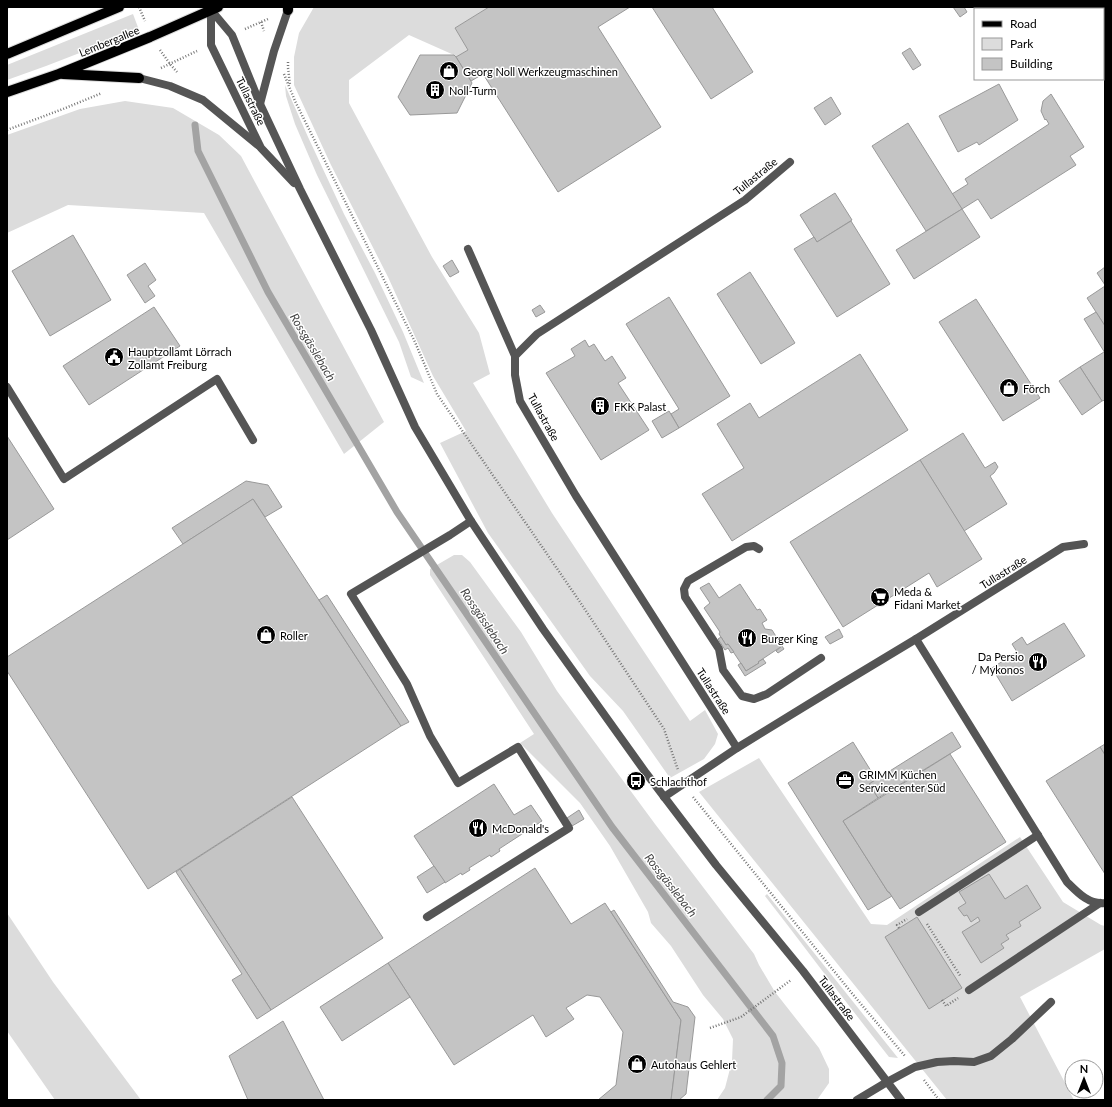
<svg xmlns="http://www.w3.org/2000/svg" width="1112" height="1107" viewBox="0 0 1112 1107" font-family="Lato,sans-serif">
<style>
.green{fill:#dcdcdc}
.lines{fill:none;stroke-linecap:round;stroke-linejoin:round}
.stream{stroke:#a3a3a3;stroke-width:7}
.building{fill:#c4c4c4;stroke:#999}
.primary-casing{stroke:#dbdbdb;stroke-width:12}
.path{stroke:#777;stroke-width:2.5;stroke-dasharray:1 2;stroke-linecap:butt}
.service{stroke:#555;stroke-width:8}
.minor{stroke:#555;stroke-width:8}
.tertiary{stroke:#555;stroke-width:8}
.primary{stroke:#000;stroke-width:10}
.labels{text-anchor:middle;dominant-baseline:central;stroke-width:3;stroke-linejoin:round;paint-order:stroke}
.street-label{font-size:11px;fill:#000;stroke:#fff}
.poi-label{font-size:11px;fill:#000;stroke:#fff;text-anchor:start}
.water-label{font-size:12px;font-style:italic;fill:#444;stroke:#fff}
</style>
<rect width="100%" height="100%" fill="#fff"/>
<g class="green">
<polygon points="314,7 489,7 455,28 468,50 456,57 454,55 409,35 349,80 349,103 432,257 479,333 490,374 473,383 552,513 690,721 705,710 718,734 715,744 704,759 670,778 623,711 590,676 488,533 440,443 466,431 433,376 388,277 331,165 294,85 294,57 299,33"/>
<polygon points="133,14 139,30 46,66 7,80 7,65"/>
<polygon points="285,85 308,137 344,214 375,273 403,332 424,383 411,377 399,342 317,175 295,124 286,96"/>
<polygon points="125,101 173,108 219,135 241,156 384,422 344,454 204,213 68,205 7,233 7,135 80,109"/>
<polygon points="454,555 462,555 470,562 521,632 557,691 655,824 754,954 759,965 775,992 819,1048 829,1069 829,1083 817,1100 717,1100 725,1088 732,1061 733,1039 723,1019 703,995 671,946 651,923 648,912 610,846 580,803 520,743 534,734 430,575 430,569"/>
<polygon points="759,758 871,924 887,925 1020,837 1063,902 1101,925 1105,926 1105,949 1020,997 1074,1100 947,1100 699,792"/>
<path d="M767 894 898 1058 889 1057C847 1004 807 950 765 896Z"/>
<polygon points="7,913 53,982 141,1100 55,1100 7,1031"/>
</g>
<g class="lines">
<polyline class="stream" points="195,125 198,151 268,292 397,512 612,827 773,1036 782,1063 781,1086 767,1100"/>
</g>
<g class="building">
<polygon points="489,7 630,7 598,27 661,127 558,192 483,74 471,81 456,57 468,50 455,28"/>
<polygon points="652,7 712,7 753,72 711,99"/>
<polygon points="953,7 964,7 967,12 960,17"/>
<polygon points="910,48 921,65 913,70 902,53"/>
<polygon points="420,55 454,55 456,57 472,83 457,113 410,115 398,97"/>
<polygon points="999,84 1018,120 979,145 977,142 958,152 939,116"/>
<polygon points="1051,94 1084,147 1070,156 1076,165 991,219 978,199 962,209 952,194 968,184 965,179 1049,124 1046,119 1045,120 1041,111 1043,101"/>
<polygon points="831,97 841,114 825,125 814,108"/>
<polygon points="908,123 962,209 926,231 872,146"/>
<polygon points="835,193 852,220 817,242 800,215"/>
<polygon points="962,209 980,237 914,279 896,250"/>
<polygon points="851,221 890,284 837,317 794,249 814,237 817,242"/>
<polygon points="73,235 111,300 50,336 12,271"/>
<polygon points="452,260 459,272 450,277 443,266"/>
<polygon points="145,263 156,280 148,286 155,296 145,303 127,275"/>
<polygon points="1105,267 1105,285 1097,273"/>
<polygon points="750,272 795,343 761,364 717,294"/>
<polygon points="1105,286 1105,326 1087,298"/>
<polygon points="669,297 730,396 679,428 671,414 679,409 626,324"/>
<polygon points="976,299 1040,398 1003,421 939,322"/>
<polygon points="540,305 545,312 536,317 532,310"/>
<polygon points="154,307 180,346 89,405 63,366"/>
<polygon points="1096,312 1105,326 1105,353 1084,319"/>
<polygon points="585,340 589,347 594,344 605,361 612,356 626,378 618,383 649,430 601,460 546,373 575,356 571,349"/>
<polygon points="1104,352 1105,353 1105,400 1102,401 1080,367"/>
<polygon points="860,354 908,430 732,541 702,494 744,468 717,424 750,403 759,418"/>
<polygon points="1080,367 1102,401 1082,415 1059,381"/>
<polygon points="669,411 679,428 662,438 652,421"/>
<polygon points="963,433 985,468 995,462 998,467 994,473 990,476 1007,504 964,531 920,460"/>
<polygon points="7,436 54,509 7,540"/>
<polygon points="920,460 982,559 937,587 929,573 843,627 790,542"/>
<polygon points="246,481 268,485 282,507 265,517 253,499 183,544 172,528"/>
<polygon points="253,499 401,726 148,889 7,671 7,657"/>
<polygon points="709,583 719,598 740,584 757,610 760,609 767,620 762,623 765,629 772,630 782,646 758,662 759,663 746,671 728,644 726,645 719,634 720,632 704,608 710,603 700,588"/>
<polygon points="327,595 409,722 401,726 319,600"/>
<polygon points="1064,623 1085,656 1012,701 992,668 1017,652 1012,644 1022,637 1027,645"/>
<polygon points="839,629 843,637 830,644 825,637"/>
<polygon points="721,637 726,645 728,644 734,652 731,653 728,648 725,650 718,639"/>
<polygon points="782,646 784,649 778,653 776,651"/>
<polygon points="763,659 766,663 745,676 738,665 741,663 746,671 759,663 758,662"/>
<polygon points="952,732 961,747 878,798 869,784"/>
<polygon points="853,742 876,779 869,784 878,798 843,821 888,892 889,892 892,896 868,910 788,783"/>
<polygon points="1105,744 1105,755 1100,747"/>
<polygon points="1100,747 1105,755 1105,874 1046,781"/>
<polygon points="950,754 1006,842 900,909 889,892 888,892 843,821"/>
<polygon points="494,784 514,815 531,805 542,821 499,849 500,851 491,857 490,855 469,868 470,870 462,875 461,873 445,883 414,836"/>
<polygon points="292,797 383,938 271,1010 180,869"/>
<polygon points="579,810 584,819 572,826 567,818"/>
<polygon points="434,866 445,882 427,893 417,877"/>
<polygon points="535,868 571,924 605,903 681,1020 671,1100 598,1100 616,1085 623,1032 600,997 587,995 566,1008 574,1019 546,1037 533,1015 454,1065 388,963"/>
<polygon points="180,869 271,1010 257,1019 232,980 242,974 176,872"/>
<polygon points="989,874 1005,899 1027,885 1041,908 1019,922 1021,926 1006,935 1009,939 1001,944 1004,948 981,963 962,932 980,921 978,917 971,922 967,915 964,916 958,908 966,903 959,892"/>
<polygon points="614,910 673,1002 688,1007 695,1017 686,1094 679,1100 671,1100 681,1020 611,912"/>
<polygon points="917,917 962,988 929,1009 885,937"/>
<polygon points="388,963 410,997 342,1041 320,1007"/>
<polygon points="283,1021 324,1100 248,1100 229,1056"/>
</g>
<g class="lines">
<g class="primary-casing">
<g id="primary">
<polyline points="288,10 288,7"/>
<polyline points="7,54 119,7"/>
<polyline points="63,74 139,78"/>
<polyline points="7,92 59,74 150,37 218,7"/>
</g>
</g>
<g class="path">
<polyline points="139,7 145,21"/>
<polyline points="7,8 9,7"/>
<polyline points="261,22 264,31"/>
<polyline points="245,29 268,19"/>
<polyline points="160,50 170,64 177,72"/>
<polyline points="288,62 288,68 290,85"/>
<polyline points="161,68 197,51"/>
<polyline points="284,74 295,101 415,342 437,394 580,602 664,729 678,770"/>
<polyline points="7,130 63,109 102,93"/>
<polyline points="693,797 855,997 905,1056"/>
<polyline points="927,924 961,977"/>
<polyline points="899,928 897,925 907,919"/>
<polyline points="942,1000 946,1006 958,998"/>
<polyline points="710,1028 741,1017 791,980"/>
<polyline points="924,1080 939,1100"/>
</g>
<g class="service">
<polyline points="468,249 515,356"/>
<polyline points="7,387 64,479 217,379 253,440"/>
<polyline points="759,549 754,546 746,547 688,581 684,589 685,597 719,649 723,670 742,696 754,699 767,694 821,658"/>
<polyline points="919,912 1038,835"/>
<polyline points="427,917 569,828 518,747 458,783 430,736 407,684 351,594 450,535 471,521"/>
<polyline points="969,990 1100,903"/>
<polyline points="887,1082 915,1067 937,1062 954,1061 974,1062 991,1056 1012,1039 1051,1002"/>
</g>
<g class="minor">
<path d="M916 639 1067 882C1078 893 1089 905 1105 903"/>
<polyline points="737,748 576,496 520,401 515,375 515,356 537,334 745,200 790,162"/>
<polyline points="664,797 737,748 838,686 916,639 1063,547 1084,544"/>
<polyline points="857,1100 887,1082"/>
</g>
<g class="tertiary">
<polyline points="210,7 211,10 232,35 260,104 300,189 371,330 415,427 471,521 543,629 646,773 716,865 803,971 901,1100"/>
<polyline points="211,10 211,45 261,148 294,183"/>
<polyline points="139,78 170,86 203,100 259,146"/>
<polyline points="260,104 274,51 288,10"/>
</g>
<use href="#primary" class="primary"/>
</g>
<defs>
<g id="shop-disc" transform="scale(1)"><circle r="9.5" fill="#000" stroke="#fff"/><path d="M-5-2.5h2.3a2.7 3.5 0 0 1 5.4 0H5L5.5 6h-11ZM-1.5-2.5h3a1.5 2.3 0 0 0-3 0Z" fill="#fff"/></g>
<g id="building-disc" transform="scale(1)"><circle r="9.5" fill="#000" stroke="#fff"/><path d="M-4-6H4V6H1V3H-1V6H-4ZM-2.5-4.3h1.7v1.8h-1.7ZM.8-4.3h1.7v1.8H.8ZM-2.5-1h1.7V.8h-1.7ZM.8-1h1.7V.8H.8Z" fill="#fff"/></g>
<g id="civic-disc" transform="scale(1)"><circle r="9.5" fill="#000" stroke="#fff"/><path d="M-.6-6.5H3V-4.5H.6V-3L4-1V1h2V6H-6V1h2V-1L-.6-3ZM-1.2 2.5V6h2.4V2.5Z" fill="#fff"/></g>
<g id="supermarket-disc" transform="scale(1)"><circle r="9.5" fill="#000" stroke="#fff"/><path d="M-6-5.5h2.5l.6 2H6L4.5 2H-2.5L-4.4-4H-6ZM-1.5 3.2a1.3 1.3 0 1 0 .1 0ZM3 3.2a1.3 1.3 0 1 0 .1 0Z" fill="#fff"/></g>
<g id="restaurant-disc" transform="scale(1)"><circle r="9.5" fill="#000" stroke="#fff"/><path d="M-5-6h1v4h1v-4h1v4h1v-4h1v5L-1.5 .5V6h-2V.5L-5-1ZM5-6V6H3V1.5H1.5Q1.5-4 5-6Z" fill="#fff"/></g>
<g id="office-disc" transform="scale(1)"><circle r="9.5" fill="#000" stroke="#fff"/><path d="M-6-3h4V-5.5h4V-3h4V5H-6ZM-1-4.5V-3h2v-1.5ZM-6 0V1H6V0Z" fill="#fff"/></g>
<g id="bus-disc" transform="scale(1)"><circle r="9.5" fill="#000" stroke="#fff"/><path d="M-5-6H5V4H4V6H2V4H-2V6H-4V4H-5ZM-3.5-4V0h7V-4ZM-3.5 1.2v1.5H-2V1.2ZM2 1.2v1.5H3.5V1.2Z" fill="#fff"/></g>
</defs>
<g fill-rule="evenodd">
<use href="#shop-disc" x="449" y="71"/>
<use href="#building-disc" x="435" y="90"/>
<use href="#civic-disc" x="114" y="357"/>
<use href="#shop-disc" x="1009" y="388"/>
<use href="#building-disc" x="600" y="406"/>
<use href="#supermarket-disc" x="880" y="597"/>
<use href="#shop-disc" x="266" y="635"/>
<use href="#restaurant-disc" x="747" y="638"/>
<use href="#restaurant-disc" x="1038" y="662"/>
<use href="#office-disc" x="845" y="780"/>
<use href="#bus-disc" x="636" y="781"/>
<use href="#restaurant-disc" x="478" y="828"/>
<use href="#shop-disc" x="637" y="1064"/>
</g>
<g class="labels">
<g class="street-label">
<text transform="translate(109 41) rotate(-22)">Lembergallee</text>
<text transform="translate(251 101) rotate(64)">Tullastraße</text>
<text transform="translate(755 176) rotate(-39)">Tullastraße</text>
<text transform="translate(544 417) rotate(61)">Tullastraße</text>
<text transform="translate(1003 572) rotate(-32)">Tullastraße</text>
<text transform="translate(714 691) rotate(57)">Tullastraße</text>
<text transform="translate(837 998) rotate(53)">Tullastraße</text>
</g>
<g class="poi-label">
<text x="463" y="71">Georg Noll Werkzeugmaschinen</text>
<text x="449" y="90">Noll-Turm</text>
<text x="128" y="351">Hauptzollamt Lörrach<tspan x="128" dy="13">Zollamt Freiburg</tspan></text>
<text x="1023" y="388">Förch</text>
<text x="614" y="406">FKK Palast</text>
<text x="894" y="591">Meda &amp;<tspan x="894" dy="13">Fidani Market</tspan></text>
<text x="280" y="635">Roller</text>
<text x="761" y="638">Burger King</text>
<text x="1024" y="656" text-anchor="end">Da Persio<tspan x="1024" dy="13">/ Mykonos</tspan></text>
<text x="859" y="774">GRIMM Küchen<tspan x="859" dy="13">Servicecenter Süd</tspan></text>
<text x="650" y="781">Schlachthof</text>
<text x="492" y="828">McDonald's</text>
<text x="651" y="1064">Autohaus Gehlert</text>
</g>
<g class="water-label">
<text transform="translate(313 347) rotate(59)">Rossgässlebach</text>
<text transform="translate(485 621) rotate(56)">Rossgässlebach</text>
<text transform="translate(671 885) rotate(52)">Rossgässlebach</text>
</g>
</g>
<rect width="1112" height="1107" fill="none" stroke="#000000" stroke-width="16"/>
<rect x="974" y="8" width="130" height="72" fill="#ffffff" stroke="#999999"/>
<rect x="982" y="21" width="20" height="6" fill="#000000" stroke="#999999"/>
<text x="1010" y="28" font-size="12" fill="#000000">Road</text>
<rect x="982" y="38" width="20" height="12" fill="#dcdcdc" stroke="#999999"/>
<text x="1010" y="48" font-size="12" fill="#000000">Park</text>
<rect x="982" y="58" width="20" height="12" fill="#c4c4c4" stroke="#999999"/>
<text x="1010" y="68" font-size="12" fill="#000000">Building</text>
<g transform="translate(1084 1079)"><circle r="19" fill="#ffffff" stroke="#999999"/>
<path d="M0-3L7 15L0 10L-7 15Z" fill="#000000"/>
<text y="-6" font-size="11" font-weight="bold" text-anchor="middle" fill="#000000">N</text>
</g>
</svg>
